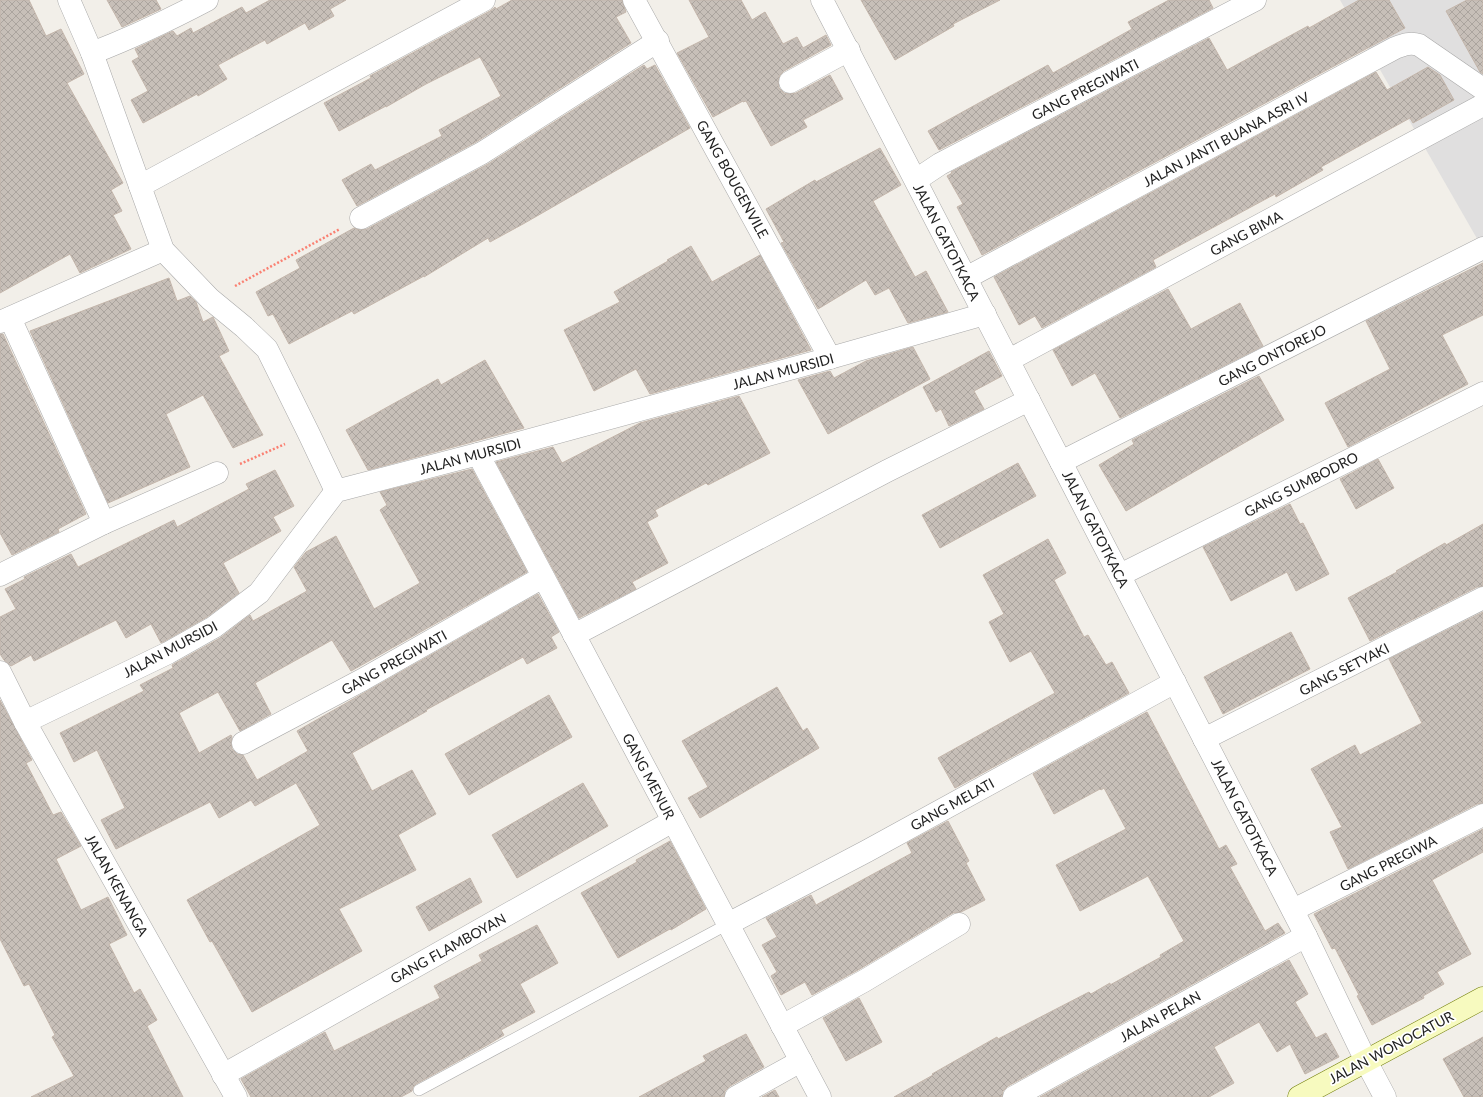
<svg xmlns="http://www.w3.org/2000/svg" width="1483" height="1097" viewBox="0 0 1483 1097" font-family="Lato,sans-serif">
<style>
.residential{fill:#e0dfdf}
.building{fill:url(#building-cross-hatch);stroke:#c4b6ab}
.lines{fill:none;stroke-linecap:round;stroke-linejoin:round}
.lane-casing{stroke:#a9a9a9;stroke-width:12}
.street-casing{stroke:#a9a9a9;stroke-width:23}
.secondary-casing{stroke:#707d05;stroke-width:23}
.path{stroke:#fa8072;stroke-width:2.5;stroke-dasharray:2 2;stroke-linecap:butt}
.lane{stroke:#fff;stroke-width:11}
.street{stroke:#fff;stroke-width:22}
.secondary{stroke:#f7fabf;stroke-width:22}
.labels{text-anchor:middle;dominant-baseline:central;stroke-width:3.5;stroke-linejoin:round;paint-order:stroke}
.street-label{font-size:14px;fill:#222;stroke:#fff}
</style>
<defs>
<pattern id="building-cross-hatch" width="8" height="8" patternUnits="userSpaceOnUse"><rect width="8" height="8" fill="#c7bfb8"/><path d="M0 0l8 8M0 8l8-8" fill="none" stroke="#aba49e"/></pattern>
</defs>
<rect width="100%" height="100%" fill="#f2efe9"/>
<polygon class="residential" points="1340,0 1483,0 1483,249"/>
<g class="building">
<polygon points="0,0 29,0 46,36 61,29 84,74 67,83 123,183 111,190 122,211 113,215 131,249 80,273 70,254 0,293"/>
<polygon points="107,0 156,0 161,9 122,27"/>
<polygon points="270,0 346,0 330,9 334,16 309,30 305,23 267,44 265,40 218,65 227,79 198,96 197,94 143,123 131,100 148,91 132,61 139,57 135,49 173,31 177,36 191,28 193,33 242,7 246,13"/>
<polygon points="512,0 622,0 626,12 616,17 631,43 476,142 357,206 342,180 371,164 375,170 442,136 439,130 501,96 480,57 426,84 386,107 386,106 339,131 324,103 371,78 370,76 490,11 494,8 495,7 496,9"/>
<polygon points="689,0 741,0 752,20 765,12 783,44 797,37 803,48 826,35 831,45 784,71 780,75 778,81 779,88 784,93 789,94 796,93 830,75 843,99 803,120 807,127 771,146 746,101 743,102 743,101 713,117 677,53 709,37"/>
<polygon points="861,0 1000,0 953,24 954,26 895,60"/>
<polygon points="1169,0 1209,0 1213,8 939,150 928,131 1048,65 1053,73 1132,29 1128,22"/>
<polygon points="1359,0 1389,0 1405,28 982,255 957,207 963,204 947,176 952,173 951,172 1209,38 1227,70 1308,26 1309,28"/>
<polygon points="1467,0 1483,0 1483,74 1480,72 1446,11"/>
<polygon points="644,65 647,69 655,65 690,128 523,224 490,242 488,238 424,277 424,276 354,314 352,311 289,344 273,314 268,316 256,292 300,268 296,260 354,228 360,230 367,229 488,164"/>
<polygon points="1428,67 1440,75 1454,100 1413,123 1410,118 1321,167 1323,170 1276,197 1275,194 1153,260 1156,267 1042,328 1035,316 1019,325 994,277 1376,72 1387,90"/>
<polygon points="880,148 901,185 873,201 915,277 926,271 948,312 908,323 889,288 875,295 866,280 818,309 781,243 784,242 766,209 815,180 816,182"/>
<polygon points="691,246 712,282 760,255 811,350 650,394 636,369 594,391 564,330 620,302 614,292 668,261 667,260"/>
<polygon points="1483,263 1483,315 1442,335 1468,384 1348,447 1325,403 1390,369 1366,321"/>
<polygon points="169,278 177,301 190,296 196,302 203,322 213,317 229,351 219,356 263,435 233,448 203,395 166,414 190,467 108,503 30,331"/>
<polygon points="1168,289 1191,329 1240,303 1263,346 1120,418 1095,373 1072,386 1053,350"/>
<polygon points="0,334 3,334 86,514 58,529 59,532 12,555 0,533"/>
<polygon points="913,347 930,379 828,434 798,380 830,371 834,378 866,361"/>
<polygon points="989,351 1002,376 974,391 984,409 949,426 941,409 936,412 923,387"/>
<polygon points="485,360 524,428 368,470 346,430 438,379 441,385"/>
<polygon points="1259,376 1284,420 1126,511 1099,465 1134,444 1132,440"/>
<polygon points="739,396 770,453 708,485 706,483 655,510 658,516 647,522 668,563 632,582 636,589 579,618 496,462 553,447 562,463 640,423"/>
<polygon points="1378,459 1394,488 1356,509 1340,479"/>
<polygon points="1018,463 1036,496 940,548 922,515"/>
<polygon points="472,469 527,572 351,671 332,640 255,683 271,714 240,731 218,692 179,713 199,753 231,735 232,737 231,743 232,749 237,754 243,755 257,780 308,751 297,731 538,594 559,632 551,637 557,648 527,664 523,657 426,710 427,711 352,753 372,791 412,770 436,814 398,835 416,870 339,909 362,951 252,1012 212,941 210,942 187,900 320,825 296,783 255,806 251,800 219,818 210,802 116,849 101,820 125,808 97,750 74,762 60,733 144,691 140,685 173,668 172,665 220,638 250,615 253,621 307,591 294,567 306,552 336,536 374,609 420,583 380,510 387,505 380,492"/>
<polygon points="275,470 294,506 273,517 281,531 223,563 239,593 207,617 161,643 151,624 126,638 116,620 34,661 31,655 11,666 4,660 0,654 0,617 16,609 5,589 25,579 24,577 71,554 78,567 174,520 177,527 249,489 246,484"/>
<polygon points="1290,504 1300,524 1303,523 1329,574 1296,591 1287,572 1231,601 1203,547"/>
<polygon points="1483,524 1483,586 1477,587 1370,641 1348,598 1397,572 1396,571 1445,543 1446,545"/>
<polygon points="1048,539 1066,573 1054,580 1084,637 1088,635 1106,665 1112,662 1129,693 955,788 938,758 1055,693 1031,651 1010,662 989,622 1004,614 983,575"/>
<polygon points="1483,612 1483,803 1477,804 1348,869 1330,832 1342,827 1311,769 1355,745 1360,755 1422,723 1389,659"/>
<polygon points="1291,632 1310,669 1223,714 1204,677"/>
<polygon points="777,687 803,731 807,728 819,748 700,818 688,798 708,787 682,741"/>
<polygon points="549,695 572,737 469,795 445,754"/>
<polygon points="0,700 32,760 26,763 53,815 61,812 81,846 56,859 81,910 108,897 127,935 109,944 134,993 140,989 157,1020 147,1026 183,1097 31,1097 74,1076 52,1037 55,1035 29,984 24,986 0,939"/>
<polygon points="1147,712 1219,849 1226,845 1237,864 1230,867 1265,931 1278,923 1285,933 1008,1086 1003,1091 1002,1097 894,1097 933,1075 932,1074 997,1037 998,1039 1089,992 1091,994 1110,983 1110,985 1161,957 1160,955 1184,941 1148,876 1080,911 1056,865 1126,829 1104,788 1101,790 1100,789 1054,814 1033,774"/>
<polygon points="583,783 608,826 517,878 492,835"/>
<polygon points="948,821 969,861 966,863 985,900 961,912 953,913 858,970 812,995 805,982 781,995 771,976 777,972 762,945 777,937 766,918 811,895 816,905 912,853 907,843"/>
<polygon points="1483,829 1483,852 1432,880 1471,954 1437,972 1444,984 1423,996 1424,998 1372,1025 1357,996 1359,995 1335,948 1332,949 1314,914"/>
<polygon points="670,841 706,909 671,930 670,929 618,958 581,893 637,862 636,860"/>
<polygon points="470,878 482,902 429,931 416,907"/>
<polygon points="537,925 558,963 520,984 535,1012 501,1030 504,1035 489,1044 416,1084 413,1087 412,1091 401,1097 251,1097 241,1079 325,1032 334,1051 440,998 434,986 482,961 479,955"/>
<polygon points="1289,960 1308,994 1295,1002 1316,1038 1326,1033 1339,1057 1305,1074 1290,1044 1277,1052 1259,1022 1214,1047 1234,1083 1209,1097 1040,1097"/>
<polygon points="859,998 882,1042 846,1061 823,1018"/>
<polygon points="746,1034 764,1067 730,1086 725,1091 724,1097 639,1097 706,1061 703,1056"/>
<polygon points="1483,1037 1483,1097 1464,1097 1443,1059"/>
<polygon points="775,1090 779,1097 762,1097"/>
</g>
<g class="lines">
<g class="lane-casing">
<polyline id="lane" points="419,1090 728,924"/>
</g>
<g class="street-casing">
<g id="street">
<polyline points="69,0 92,53 163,250 210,299 244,327 267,349 309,434 336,491"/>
<polyline points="634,0 830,358"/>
<polyline points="822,0 1306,936 1366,1061 1385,1097"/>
<path d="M92 53C131 38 169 20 207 0"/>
<polyline points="790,82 849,50"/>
<polyline points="916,180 940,164 1255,0"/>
<polyline points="140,186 484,0"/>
<polyline points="361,218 482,153 658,41"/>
<path d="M966 278 1395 48C1403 45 1410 42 1419 45L1483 89"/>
<polyline points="10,318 104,523"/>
<polyline points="0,322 163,250"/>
<polyline points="1009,360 1483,105"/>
<polyline points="478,454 820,1097"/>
<polyline points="1061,462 1483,248"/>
<polyline points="0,575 104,523 217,473"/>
<polyline points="1120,575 1483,393"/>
<polyline points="574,635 887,471 1029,400"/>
<polyline points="0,672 25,722 236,1097"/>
<polyline points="25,722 168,653 214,627 259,593 336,491 478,454 830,358 985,314"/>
<polyline points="1204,739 1483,598"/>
<polyline points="243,743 362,680 543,577"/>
<polyline points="1293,910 1483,815"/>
<polyline points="728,924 867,851 1175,682"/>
<polyline points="782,1026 864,981 959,924"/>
<polyline points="223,1075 673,821"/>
<polyline points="736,1097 801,1061"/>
<polyline points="1014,1097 1306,936"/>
</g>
</g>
<g class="secondary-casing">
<polyline id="secondary" points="1299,1097 1483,998"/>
</g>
<g class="path">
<polyline points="235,286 340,229"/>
<polyline points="240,464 285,444"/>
</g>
<use href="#lane" class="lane"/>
<use href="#street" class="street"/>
<use href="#secondary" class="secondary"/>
</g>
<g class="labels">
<g class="street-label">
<text transform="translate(1085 89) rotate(-27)">GANG PREGIWATI</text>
<text transform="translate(1226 139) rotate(-28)">JALAN JANTI BUANA ASRI IV</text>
<text transform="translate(733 179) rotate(61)">GANG BOUGENVILE</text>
<text transform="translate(1246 233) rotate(-28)">GANG BIMA</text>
<text transform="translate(947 242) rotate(63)">JALAN GATOTKACA</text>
<text transform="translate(1272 355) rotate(-27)">GANG ONTOREJO</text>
<text transform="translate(783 371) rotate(-15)">JALAN MURSIDI</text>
<text transform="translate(470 456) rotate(-15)">JALAN MURSIDI</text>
<text transform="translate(1301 484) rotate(-27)">GANG SUMBODRO</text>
<text transform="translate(1096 529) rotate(63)">JALAN GATOTKACA</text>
<text transform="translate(170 649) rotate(-28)">JALAN MURSIDI</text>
<text transform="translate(394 662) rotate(-29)">GANG PREGIWATI</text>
<text transform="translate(1344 669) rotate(-27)">GANG SETYAKI</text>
<text transform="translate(649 776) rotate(62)">GANG MENUR</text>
<text transform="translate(952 804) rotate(-29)">GANG MELATI</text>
<text transform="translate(1245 817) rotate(63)">JALAN GATOTKACA</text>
<text transform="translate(1388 863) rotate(-27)">GANG PREGIWA</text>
<text transform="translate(117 885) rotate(61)">JALAN KENANGA</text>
<text transform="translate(448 948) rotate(-29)">GANG FLAMBOYAN</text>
<text transform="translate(1160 1016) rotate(-29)">JALAN PELAN</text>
<text transform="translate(1391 1047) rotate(-28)">JALAN WONOCATUR</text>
</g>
</g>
</svg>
